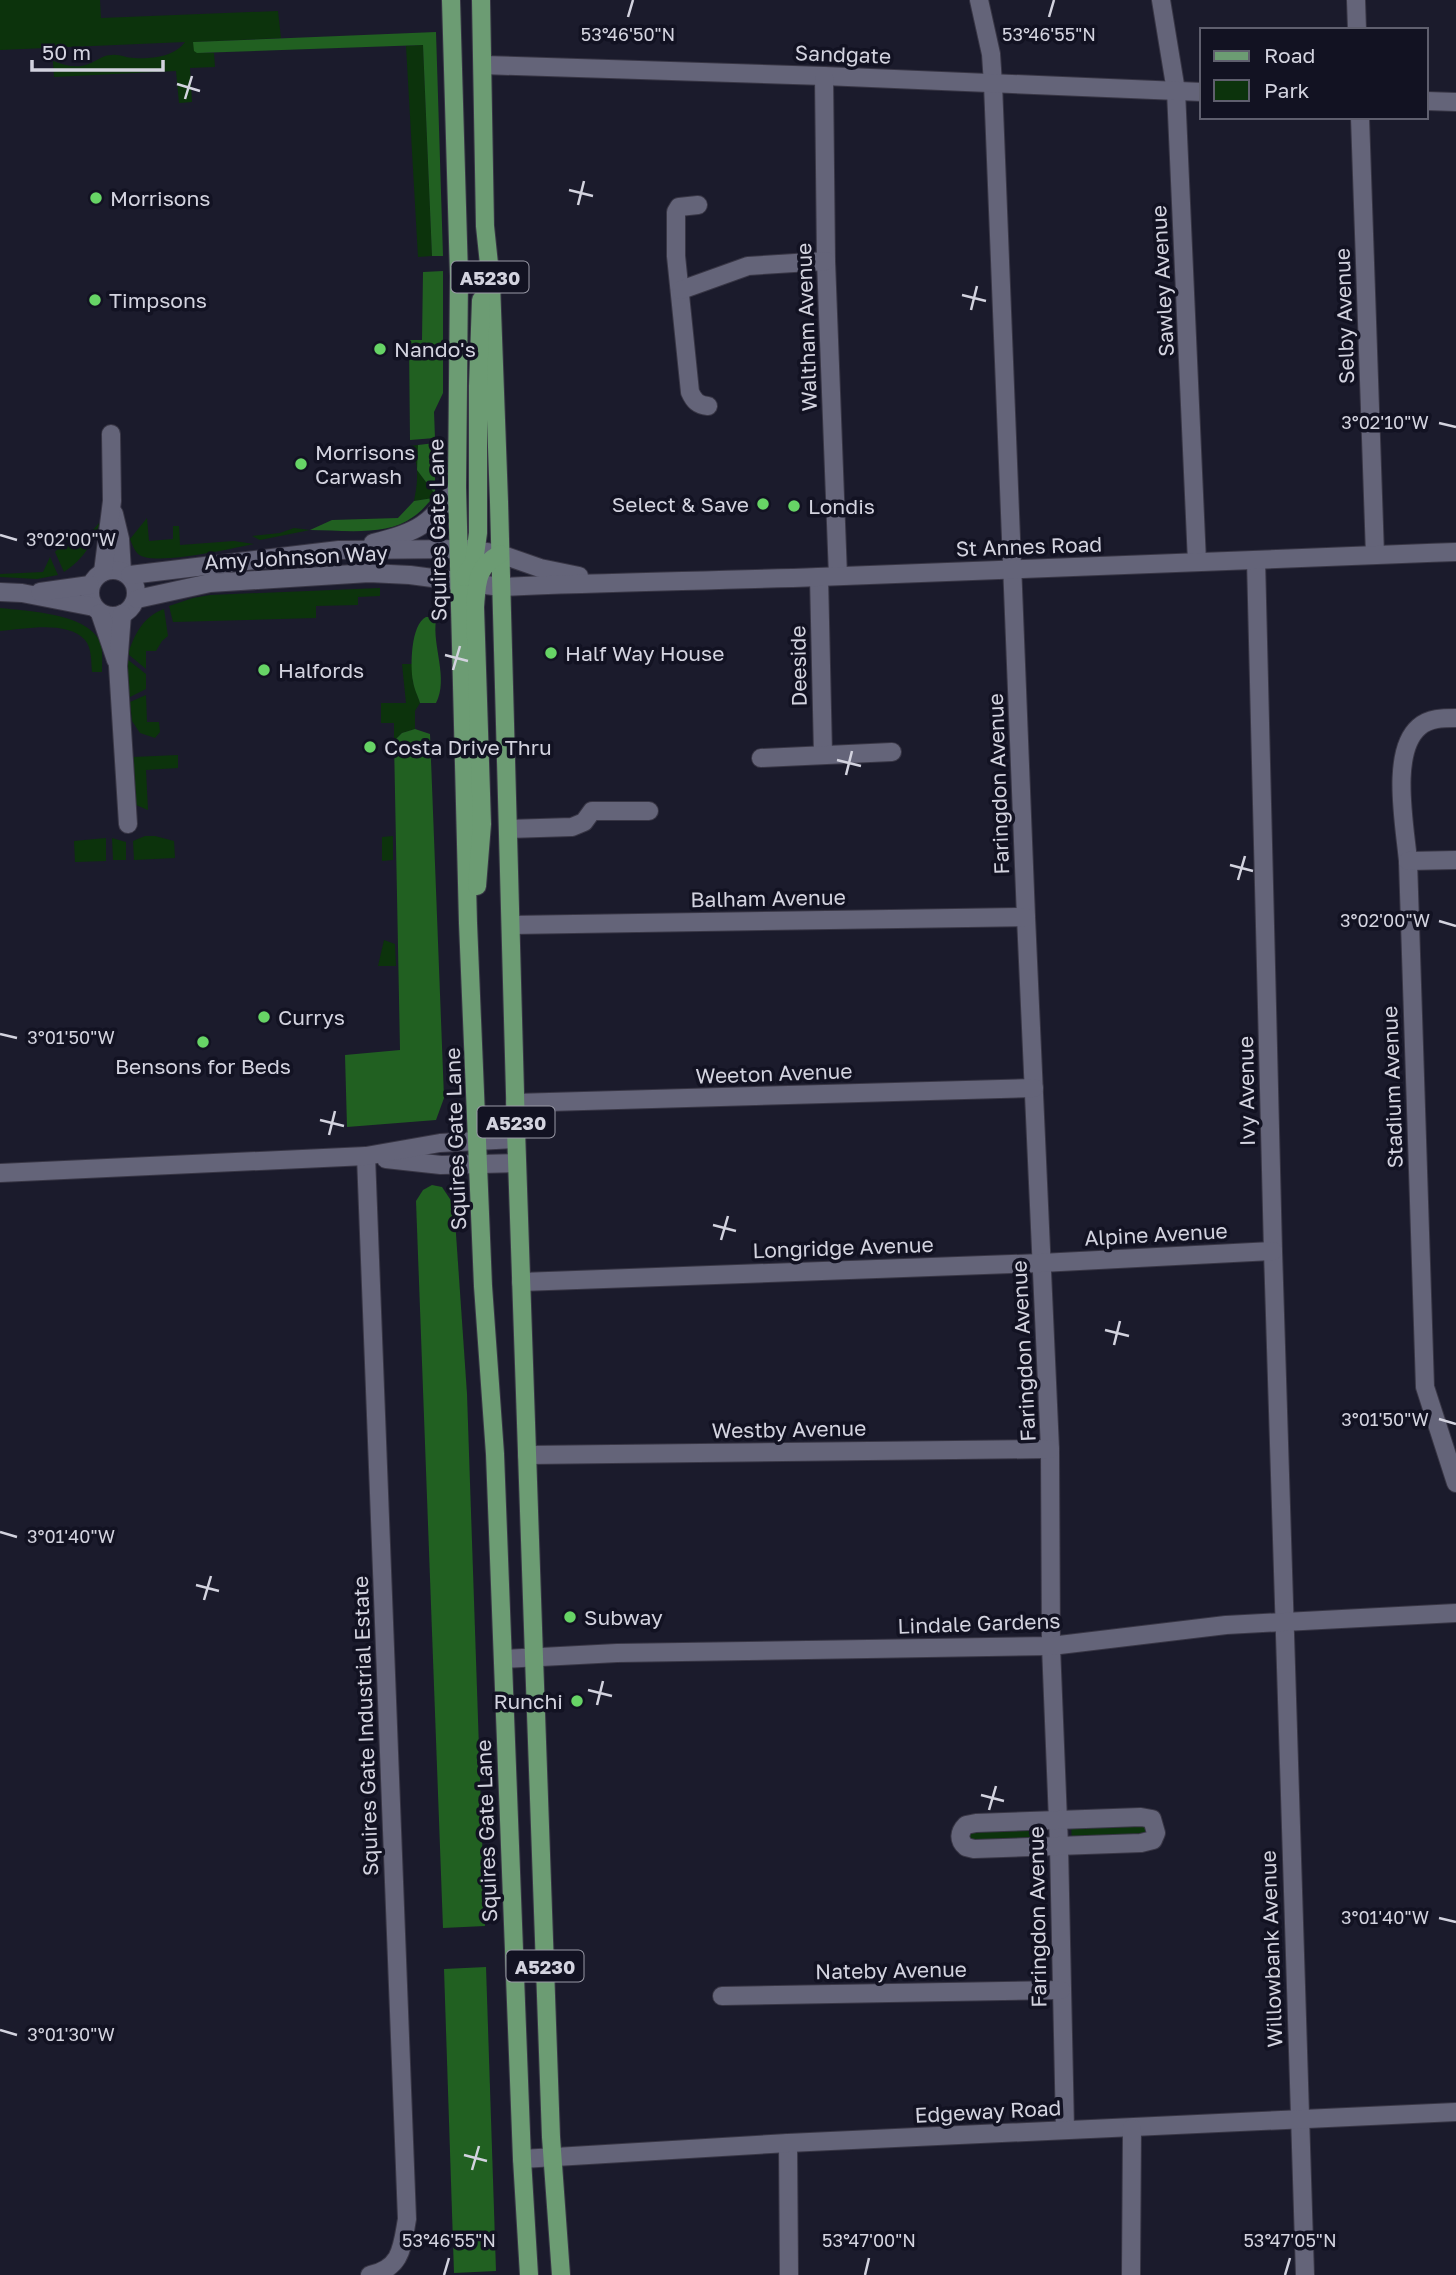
<svg xmlns="http://www.w3.org/2000/svg" width="1456" height="2275" viewBox="0 0 1456 2275" font-family="'Golos Text',sans-serif">
<style>
.green{fill:#0c330c}
.forest{fill:#216021}
.lines{fill:none;stroke-linecap:round;stroke-linejoin:round}
.minor-casing{stroke:#383645;stroke-width:20}
.tertiary-casing{stroke:#383645;stroke-width:20}
.primary-casing{stroke:#383645;stroke-width:20}
.minor{stroke:#646479;stroke-width:18}
.tertiary{stroke:#646479;stroke-width:18}
.primary{stroke:#6c9c73;stroke-width:18}
.ticks{fill:none;stroke:#d3d3df;stroke-width:2.5}
.poi-dot{fill:#67d466;stroke:#121222;stroke-width:2.5}
.labels{text-anchor:middle;dominant-baseline:central;stroke-width:7;stroke-linejoin:round;paint-order:stroke}
.shield{fill:#121222;stroke:#9999a6;stroke-width:2}
.shield-label{font-size:19px;font-weight:bold;fill:#d3d3df}
.street-label{font-size:21px;fill:#d3d3df;stroke:#121222}
.poi-label{font-size:21px;fill:#d3d3df;stroke:#121222;text-anchor:start}
.ticks-label{font-size:18px;text-anchor:middle;fill:#d3d3df;stroke:#121222;stroke-width:7;stroke-linejoin:round;paint-order:stroke}
</style>
<rect width="100%" height="100%" fill="#1b1b2c"/>
<g class="green">
<path d="M0 0H100L101 18 278 11 281 38 193 42 197 53H214L215 67 190 68 192 102 179 103 176 71 54 77 53 61C66 66 78 69 91 63 98 60 103 55 112 55 119 54 126 58 134 58 152 59 174 57 185 42L0 50Z"/>
<polygon points="423,45 432,256 418,257 406,46"/>
<path d="M418 445 417 470 435 494 433 498 414 501C418 483 420 461 409 446Z"/>
<path d="M147 518 149 541 173 539V526H179L180 545 234 541 254 544C233 548 152 567 138 554 134 550 132 544 130 539Z"/>
<path d="M100 522C93 543 84 559 64 572L55 552 67 539 78 547Z"/>
<polygon points="294,528 310,530 260,540 252,536 280,533"/>
<polygon points="50,557 58,575 37,579 0,577 0,574 43,572"/>
<polygon points="380,588 380,596 358,597 358,605 316,606 316,618 173,622 169,606 193,598 210,595"/>
<path d="M0 608C27 611 90 613 101 644 103 652 102 664 102 672H92C91 662 92 648 85 640 67 620 25 629 0 631Z"/>
<path d="M164 609 168 636 162 641 156 651H146V669L128 654C135 633 143 617 164 609Z"/>
<polygon points="127,659 146,674 146,689 128,698"/>
<polygon points="402,664 412,664 413,682 420,703 415,711 415,729 402,733 394,741 394,723 381,723 381,703 406,703"/>
<polygon points="146,695 147,722 159,722 160,732 155,738 140,733 132,721 130,702"/>
<polygon points="178,755 178,768 146,770 148,810 136,805 133,757"/>
<polygon points="145,836 155,836 174,841 175,858 134,860 133,841"/>
<polygon points="393,836 393,860 382,861 382,837"/>
<polygon points="106,838 106,861 75,862 74,841"/>
<polygon points="112,838 126,842 126,860 113,860"/>
<polygon points="384,940 395,944 396,966 378,966"/>
<polygon points="1141,1817 1156,1833 1072,1845 1071,1820"/>
<polygon points="1046,1821 1046,1846 974,1849 961,1831"/>
</g>
<g class="forest">
<polygon points="436,32 443,256 432,256 423,45 197,53 194,51 193,42"/>
<polygon points="443,271 443,393 434,412 435,438 410,440 409,340 422,340 423,272"/>
<polygon points="435,443 435,494 417,470 418,445"/>
<path d="M433 498C427 504 421 512 413 517 386 537 342 530 310 530L332 520 398 518 414 501Z"/>
<path d="M426 617H432L436 620C432 646 449 679 436 703H420C418 696 414 689 413 681 410 666 411 624 426 617Z"/>
<polygon points="415,729 430,734 444,1098 436,1120 347,1127 345,1055 400,1050 394,741 402,733"/>
<polygon points="432,1185 442,1187 454,1205 467,1394 485,1926 443,1928 416,1201 423,1190"/>
<polygon points="486,1967 496,2271 454,2273 444,1969"/>
</g>
<g class="lines">
<g class="minor-casing">
<g id="minor">
<polyline points="979,0 991,54 993,84 1026,917 1050,1449 1051,1646 1059,1846 1065,2130"/>
<polyline points="1161,0 1176,91 1197,562"/>
<polyline points="1356,0 1357,30"/>
<polyline points="483,65 824,76 1202,92"/>
<polyline points="824,76 826,261 838,576"/>
<polyline points="1426,101 1456,102"/>
<polyline points="1360,117 1375,555"/>
<path d="M698 205 679 207 676 212V256L690 392C694 401 698 405 708 406"/>
<polyline points="681,290 748,266 826,261"/>
<polyline points="114,514 120,539 122,571"/>
<path d="M373 543C417 533 431 524 457 487"/>
<polyline points="1256,560 1273,1251 1305,2275"/>
<circle cx="113" cy="593" r="23"/>
<polyline points="103,572 112,501 111,434"/>
<polyline points="130,575 339,550 466,549 500,554"/>
<polyline points="819,577 823,754"/>
<polyline points="0,592 22,593 94,607"/>
<polyline points="40,592 90,585"/>
<polyline points="137,599 210,583 369,573 410,575 501,587"/>
<polyline points="100,613 116,660"/>
<polyline points="122,614 118,666 128,824"/>
<path d="M1456 718C1443 718 1429 718 1419 727 1390 752 1405 826 1408 861L1425 1387 1456 1483"/>
<polyline points="761,758 892,752"/>
<polyline points="508,829 572,827 584,822 592,811 649,811"/>
<polyline points="1408,861 1456,860"/>
<polyline points="511,925 1026,917"/>
<polyline points="515,1103 1034,1088"/>
<path d="M366 1156 407 2219C402 2247 402 2268 370 2275"/>
<polyline points="386,1159 441,1165 517,1163"/>
<polyline points="0,1173 366,1156 440,1143 516,1139"/>
<polyline points="521,1282 1041,1263 1273,1251"/>
<polyline points="527,1455 1050,1449"/>
<polyline points="503,1659 617,1653 1051,1646 1226,1625 1456,1613"/>
<path d="M1141 1817 1152 1819 1156 1833 1153 1840 1141 1843 974 1849 966 1847C958 1840 959 1832 966 1825L976 1823Z"/>
<polyline points="722,1996 1061,1990"/>
<polyline points="788,2143 789,2275"/>
<polyline points="522,2159 788,2143 1456,2112"/>
<polyline points="1131,2275 1132,2128"/>
</g>
</g>
<g class="tertiary-casing">
<g id="tertiary">
<polyline points="500,554 540,568 579,576"/>
<path d="M501 587C607 582 712 581 818 577 1030 569 1243 560 1456 552"/>
</g>
</g>
<g class="primary-casing">
<g id="primary">
<polyline points="451,0 459,276 457,487 468,923 483,1286 495,1454 522,2159 529,2275"/>
<polyline points="481,0 485,226 491,283 499,502 516,1130 534,1657 551,2137 561,2275"/>
<polyline points="464,577 474,562 478,533 478,386 481,300"/>
<path d="M477 886 482 824 475 607C477 582 476 567 500 554"/>
</g>
</g>
<use href="#minor" class="minor"/>
<use href="#tertiary" class="tertiary"/>
<use href="#primary" class="primary"/>
</g>
<path class="ticks" d="M628 17 633 0M1049 17 1054 0M177 84 200 91M185 99 192 76M569 190 593 196M578 205 584 181M962 295 986 301M971 310 977 286M1439 423 1456 427M0 535 17 540M445 655 468 661M453 670 460 646M837 760 861 766M846 775 852 751M1230 865 1253 871M1238 880 1245 856M1439 921 1456 926M0 1034 17 1038M320 1120 344 1126M329 1135 335 1111M713 1225 736 1231M721 1240 728 1216M1105 1330 1129 1336M1114 1345 1120 1321M1439 1419 1456 1424M0 1532 17 1537M196 1585 219 1591M204 1600 211 1576M588 1690 612 1696M597 1705 603 1681M981 1795 1004 1801M989 1810 996 1786M1439 1918 1456 1922M0 2030 17 2035M464 2155 487 2161M472 2170 479 2146M444 2275 449 2258M865 2275 869 2258M1285 2275 1290 2258"/>
<g class="poi-dot">
<circle cx="96" cy="198" r="7"/>
<circle cx="95" cy="300" r="7"/>
<circle cx="380" cy="349" r="7"/>
<circle cx="301" cy="464" r="7"/>
<circle cx="763" cy="504" r="7"/>
<circle cx="794" cy="506" r="7"/>
<circle cx="551" cy="653" r="7"/>
<circle cx="264" cy="670" r="7"/>
<circle cx="370" cy="747" r="7"/>
<circle cx="264" cy="1017" r="7"/>
<circle cx="203" cy="1042" r="7"/>
<circle cx="570" cy="1617" r="7"/>
<circle cx="577" cy="1701" r="7"/>
</g>
<g class="labels">
<g class="shield">
<rect x="451.5" y="261.5" width="77" height="31" rx="5"/>
<rect x="477.5" y="1106.5" width="77" height="31" rx="5"/>
<rect x="506.5" y="1950.5" width="77" height="31" rx="5"/>
</g>
<g class="shield-label">
<text x="490" y="277">A5230</text>
<text x="516" y="1122">A5230</text>
<text x="545" y="1966">A5230</text>
</g>
<g class="street-label">
<text transform="translate(843 54) rotate(2)">Sandgate</text>
<text transform="translate(1162 281) rotate(-93)">Sawley Avenue</text>
<text transform="translate(1344 316) rotate(-92)">Selby Avenue</text>
<text transform="translate(806 327) rotate(-92)">Waltham Avenue</text>
<text transform="translate(437 530) rotate(-91)">Squires Gate Lane</text>
<text transform="translate(1029 546) rotate(-2)">St Annes Road</text>
<text transform="translate(296 557) rotate(-3)">Amy Johnson Way</text>
<text transform="translate(798 666) rotate(-91)">Deeside</text>
<text transform="translate(998 784) rotate(-92)">Faringdon Avenue</text>
<text transform="translate(768 898) rotate(-1)">Balham Avenue</text>
<text transform="translate(774 1073) rotate(-2)">Weeton Avenue</text>
<text transform="translate(1392 1087) rotate(-92)">Stadium Avenue</text>
<text transform="translate(1246 1091) rotate(-91)">Ivy Avenue</text>
<text transform="translate(455 1139) rotate(-92)">Squires Gate Lane</text>
<text transform="translate(1156 1234) rotate(-3)">Alpine Avenue</text>
<text transform="translate(843 1247) rotate(-2)">Longridge Avenue</text>
<text transform="translate(1023 1351) rotate(-93)">Faringdon Avenue</text>
<text transform="translate(789 1429) rotate(-1)">Westby Avenue</text>
<text transform="translate(979 1623) rotate(-2)">Lindale Gardens</text>
<text transform="translate(365 1726) rotate(-92)">Squires Gate Industrial Estate</text>
<text transform="translate(486 1831) rotate(-92)">Squires Gate Lane</text>
<text transform="translate(1037 1917) rotate(-91)">Faringdon Avenue</text>
<text transform="translate(1271 1949) rotate(-92)">Willowbank Avenue</text>
<text transform="translate(891 1970) rotate(-1)">Nateby Avenue</text>
<text transform="translate(988 2111) rotate(-3)">Edgeway Road</text>
</g>
<g class="poi-label">
<text x="110" y="198">Morrisons</text>
<text x="109" y="300">Timpsons</text>
<text x="394" y="349">Nando's</text>
<text x="315" y="452">Morrisons<tspan x="315" dy="24">Carwash</tspan></text>
<text x="749" y="504" text-anchor="end">Select &amp; Save</text>
<text x="808" y="506">Londis</text>
<text x="565" y="653">Half Way House</text>
<text x="278" y="670">Halfords</text>
<text x="384" y="747">Costa Drive Thru</text>
<text x="278" y="1017">Currys</text>
<text x="203" y="1066" text-anchor="middle">Bensons for Beds</text>
<text x="584" y="1617">Subway</text>
<text x="563" y="1701" text-anchor="end">Runchi</text>
</g>
</g>
<g class="ticks-label">
<text x="628" y="41">53°46'50"N</text>
<text x="1049" y="41">53°46'55"N</text>
<text x="1385" y="429">3°02'10"W</text>
<text x="71" y="546">3°02'00"W</text>
<text x="1385" y="927">3°02'00"W</text>
<text x="71" y="1044">3°01'50"W</text>
<text x="1385" y="1426">3°01'50"W</text>
<text x="71" y="1543">3°01'40"W</text>
<text x="1385" y="1924">3°01'40"W</text>
<text x="71" y="2041">3°01'30"W</text>
<text x="449" y="2247">53°46'55"N</text>
<text x="869" y="2247">53°47'00"N</text>
<text x="1290" y="2247">53°47'05"N</text>
</g>
<rect x="1200" y="28" width="228" height="91" fill="#121222" stroke="#5f5f6e" stroke-width="2"/>
<rect x="1214" y="51" width="35" height="10" fill="#6c9c73" stroke="#5f5f6e" stroke-width="2"/>
<text x="1264" y="63" font-size="21" fill="#d3d3df">Road</text>
<rect x="1214" y="80" width="35" height="21" fill="#0c330c" stroke="#5f5f6e" stroke-width="2"/>
<text x="1264" y="98" font-size="21" fill="#d3d3df">Park</text>
<path d="M32 60v10h131v-10" fill="none" stroke="#d3d3df" stroke-width="3.5"/>
<text x="42" y="60" font-size="21" fill="#d3d3df" stroke="#121222" stroke-width="5" paint-order="stroke">50 m</text>
</svg>
